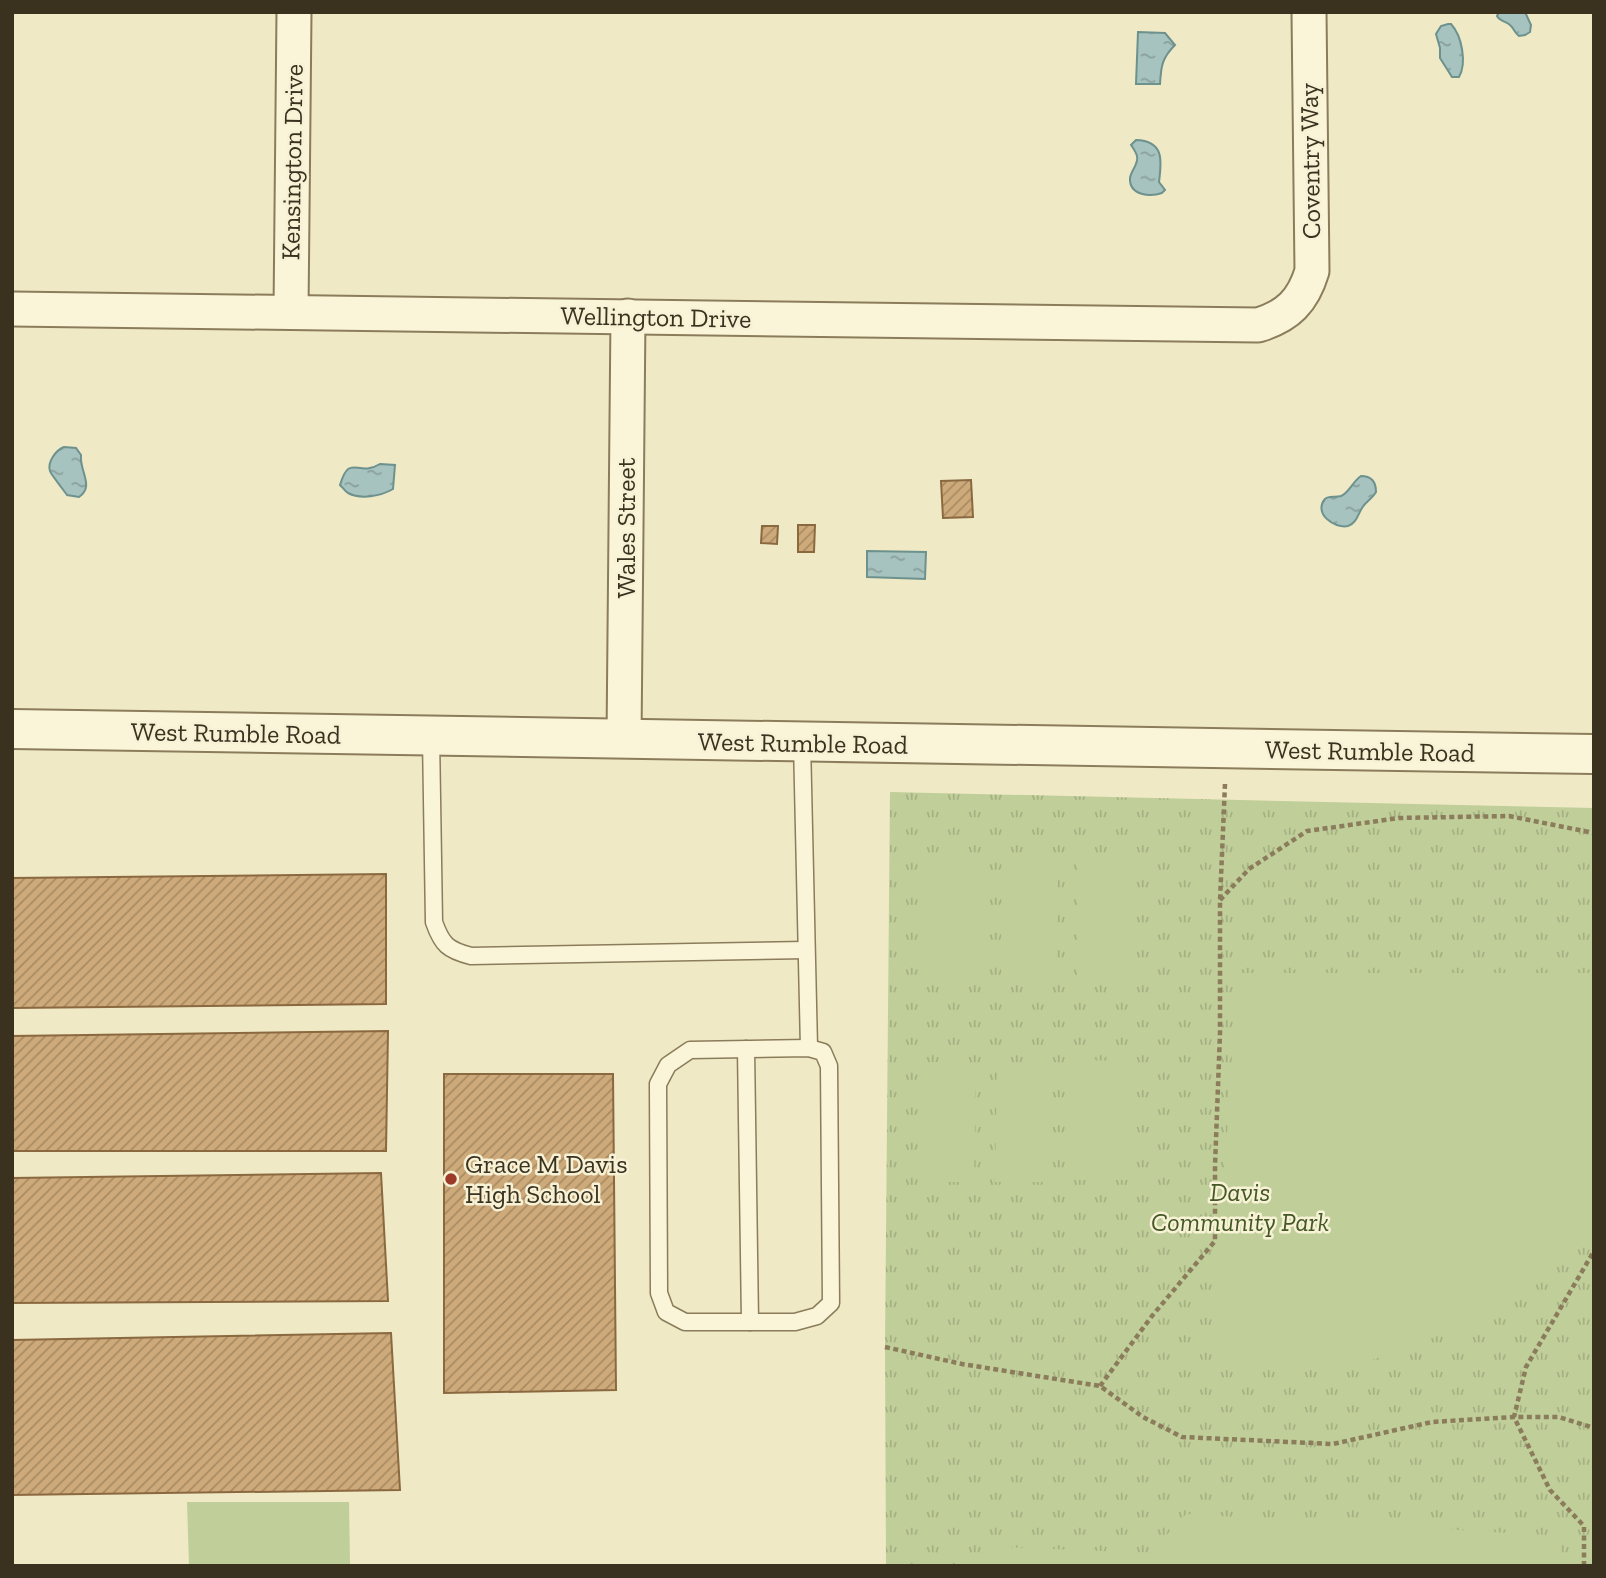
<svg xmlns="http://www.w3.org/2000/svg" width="1606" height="1578" viewBox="0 0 1606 1578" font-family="'Zilla Slab',serif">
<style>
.grass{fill:url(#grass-tufts)}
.garden{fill:#c0ce99}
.water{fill:url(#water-ripples);stroke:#6d928e;stroke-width:2}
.building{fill:url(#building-hatch);stroke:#8b6940;stroke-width:2}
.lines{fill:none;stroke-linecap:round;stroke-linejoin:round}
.service-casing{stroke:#8b7c5b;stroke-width:19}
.minor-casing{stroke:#8b7c5b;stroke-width:37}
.tertiary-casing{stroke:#8b7c5b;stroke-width:42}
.path{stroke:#8b7c5b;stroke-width:4.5;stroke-dasharray:5 3.5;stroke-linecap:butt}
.service{stroke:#faf5d9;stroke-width:16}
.minor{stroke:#faf5d9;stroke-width:33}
.tertiary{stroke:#faf5d9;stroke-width:38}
.poi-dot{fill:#9c3929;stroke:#f7f2d5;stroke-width:2.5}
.labels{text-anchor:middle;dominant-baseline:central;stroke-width:5;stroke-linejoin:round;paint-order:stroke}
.street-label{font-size:26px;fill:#3b311f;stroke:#f7f2d5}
.poi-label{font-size:26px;fill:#3b311f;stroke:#f7f2d5;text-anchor:start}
.park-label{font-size:26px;font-style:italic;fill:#435825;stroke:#f7f2d5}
</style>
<defs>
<pattern id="grass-tufts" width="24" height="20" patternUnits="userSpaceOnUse" patternTransform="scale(1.75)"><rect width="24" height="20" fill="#c0ce99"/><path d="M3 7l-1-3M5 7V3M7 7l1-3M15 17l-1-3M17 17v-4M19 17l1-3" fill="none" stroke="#a6b183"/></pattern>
<pattern id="water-ripples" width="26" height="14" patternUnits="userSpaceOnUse" patternTransform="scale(1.75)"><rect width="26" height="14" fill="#a7c3bf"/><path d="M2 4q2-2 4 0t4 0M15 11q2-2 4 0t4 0" fill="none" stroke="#899f9b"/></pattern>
<pattern id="building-hatch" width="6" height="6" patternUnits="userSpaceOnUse" patternTransform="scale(1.75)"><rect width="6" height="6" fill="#ceaa7a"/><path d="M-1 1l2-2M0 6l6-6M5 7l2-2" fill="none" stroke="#a88b63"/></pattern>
</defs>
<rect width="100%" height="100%" fill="#efe9c5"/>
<polygon class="grass" points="890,792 1594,808 1594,1566 886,1566 885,1347"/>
<g class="garden">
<polygon points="927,857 983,858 982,978 926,977"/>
<polygon points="1002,858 1058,860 1057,979 1001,979"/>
<polygon points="1078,858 1134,860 1133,979 1077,979"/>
<polygon points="1237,973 1594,973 1594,1219 1482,1320 1339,1372 1213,1364"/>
<polygon points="1073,1060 1129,1061 1128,1180 1071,1180"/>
<polygon points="920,1062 976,1063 974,1182 918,1182"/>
<polygon points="997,1062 1053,1063 1051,1182 995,1182"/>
<polygon points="187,1502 349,1502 350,1566 189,1566"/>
<polygon points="1186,1514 1562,1536 1560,1566 980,1566 1001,1547 1150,1553"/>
</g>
<g class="water">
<path d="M1499 12H1525L1531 25 1530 32 1525 35 1519 36C1515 33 1514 29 1511 26 1507 21 1500 22 1497 16Z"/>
<path d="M1448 24H1451C1462 36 1467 63 1459 77H1452L1440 58V48L1436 34 1441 26Z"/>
<path d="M1138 32 1165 33 1175 45C1162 58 1161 66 1160 84H1136Z"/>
<path d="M1136 140C1164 141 1162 160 1159 182L1165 190 1162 193C1151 197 1129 196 1130 178 1131 170 1139 164 1137 156 1136 152 1133 148 1131 145Z"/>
<path d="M64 447 76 448 81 455C79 471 95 486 79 497L67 495C65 492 50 473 50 471 47 462 56 450 64 447Z"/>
<path d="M380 464 395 465 393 489C381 496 361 500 348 493 346 492 342 487 340 485 350 452 357 478 380 464Z"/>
<path d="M1361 476C1371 476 1376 482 1376 492 1373 497 1369 500 1365 504 1358 511 1358 523 1348 526 1334 529 1313 513 1325 499 1329 495 1335 498 1341 496 1349 493 1353 481 1361 476Z"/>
<polygon points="867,551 926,552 925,579 867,577"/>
</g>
<g class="building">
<polygon points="971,480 973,517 943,518 941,481"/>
<polygon points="798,525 815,525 814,552 798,552"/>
<polygon points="762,526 778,526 777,544 761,543"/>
<polygon points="386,874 386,1004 12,1008 12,878"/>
<polygon points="388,1031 386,1151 12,1151 12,1036"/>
<polygon points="444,1074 613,1074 616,1390 444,1393"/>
<polygon points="381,1173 388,1301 12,1303 12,1178"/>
<polygon points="391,1333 400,1490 12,1495 12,1340"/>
</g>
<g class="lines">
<g class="service-casing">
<g id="service">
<path d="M431 737 434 922C442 945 448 950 471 956L806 950"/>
<polyline points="802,742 809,1048"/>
<polygon points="809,1048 823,1052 829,1066 831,1303 817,1316 795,1322 685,1322 666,1312 659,1293 658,1084 668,1065 690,1050"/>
<polyline points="746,1049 750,1322"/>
</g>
</g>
<g class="minor-casing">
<g id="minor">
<path d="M12 309 1258 325C1288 316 1303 301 1312 271L1309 12"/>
<polyline points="291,312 294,12"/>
<polyline points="624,740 628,316"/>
</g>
</g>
<g class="tertiary-casing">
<polyline id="tertiary" points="12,729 1594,754"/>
</g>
<g class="path">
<polyline points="1220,900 1249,869 1307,831 1399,818 1509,816 1594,833"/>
<polyline points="885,1347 962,1364 1100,1386 1143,1417 1182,1437 1333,1444 1432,1422 1514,1417 1559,1417 1594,1428"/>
<polyline points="1100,1386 1152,1316 1215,1241 1215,1166 1220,1033 1220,901 1225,784"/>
<polyline points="1584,1566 1584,1526 1550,1490 1514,1417 1526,1367 1594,1251"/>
</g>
<use href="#service" class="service"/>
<use href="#minor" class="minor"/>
<use href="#tertiary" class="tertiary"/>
</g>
<circle class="poi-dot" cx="451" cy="1179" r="7"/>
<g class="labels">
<g class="street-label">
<text transform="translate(1310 161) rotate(-91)">Coventry Way</text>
<text transform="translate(292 162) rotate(-89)">Kensington Drive</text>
<text transform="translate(656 317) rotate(1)">Wellington Drive</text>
<text transform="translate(626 528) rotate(-90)">Wales Street</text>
<text transform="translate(236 733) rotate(1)">West Rumble Road</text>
<text transform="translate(803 743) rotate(1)">West Rumble Road</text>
<text transform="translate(1370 751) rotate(1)">West Rumble Road</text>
</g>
<g class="poi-label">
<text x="465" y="1164">Grace M Davis<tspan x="465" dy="30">High School</tspan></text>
</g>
<g class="park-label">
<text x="1240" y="1192">Davis<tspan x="1240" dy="30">Community Park</tspan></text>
</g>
</g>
<rect width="1606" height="1578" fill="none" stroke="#3b311f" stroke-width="28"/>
</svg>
